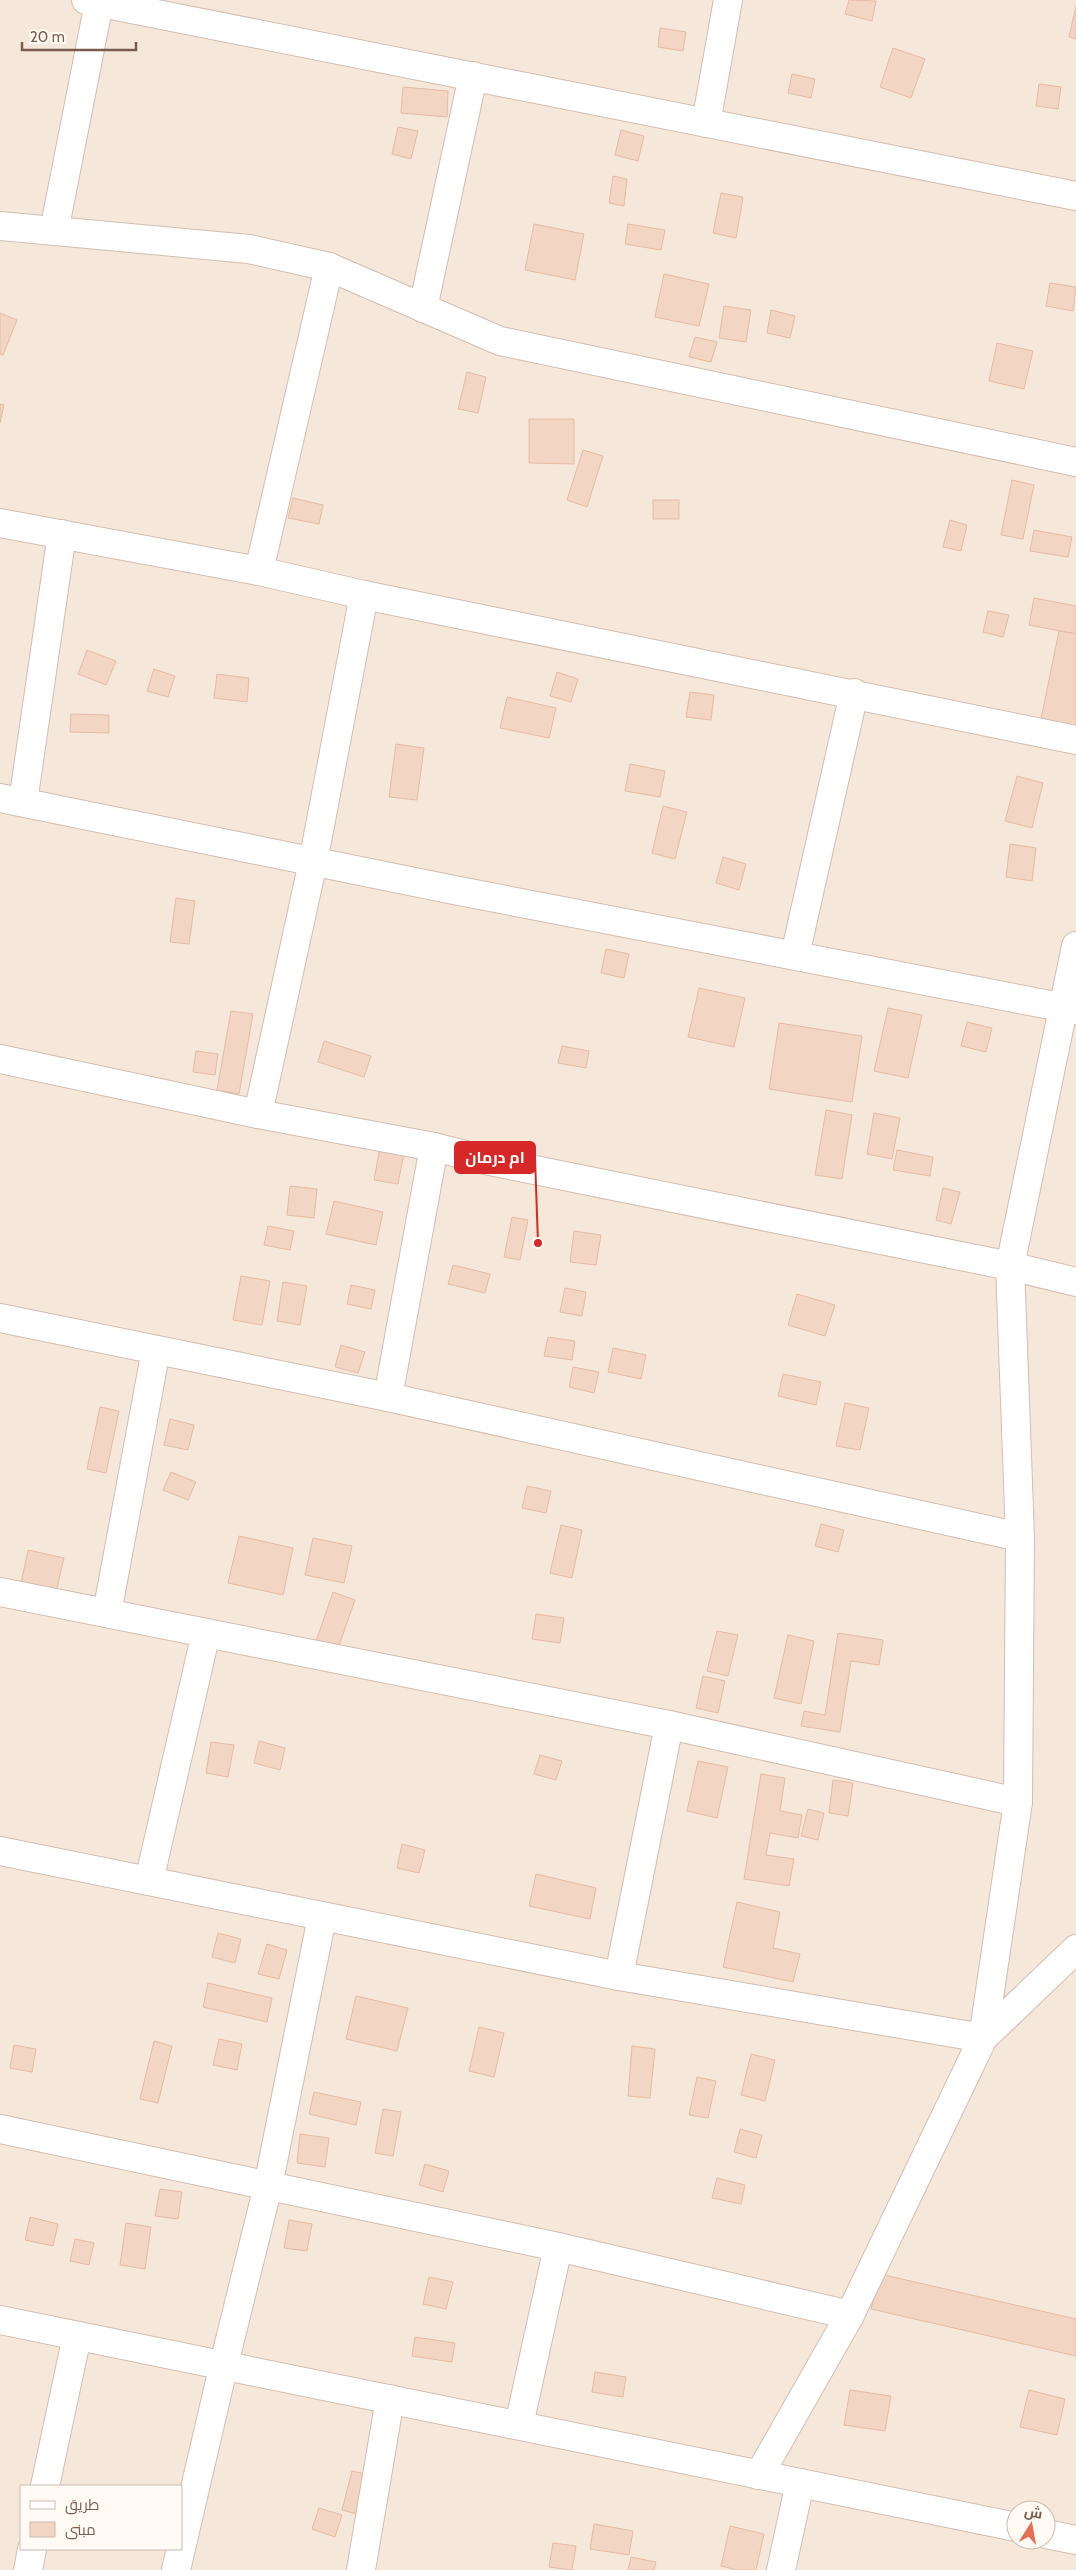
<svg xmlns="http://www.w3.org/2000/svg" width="1076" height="2570" viewBox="0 0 1076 2570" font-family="Cabin,Cairo,sans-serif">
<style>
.residential{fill:#f5e8da;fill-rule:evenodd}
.building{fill:#f3d5c3;stroke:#e6bba3}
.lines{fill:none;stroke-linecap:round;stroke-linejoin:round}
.minor-casing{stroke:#d1beb0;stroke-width:30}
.minor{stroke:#fff;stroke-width:28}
.leader{fill:none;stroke:#d62828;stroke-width:2}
.callout-dot{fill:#d62828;stroke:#fffaf3;stroke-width:2}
.callout{fill:#d62828;stroke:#d62828;stroke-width:2}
.callout-label{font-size:16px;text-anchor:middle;font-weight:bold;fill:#fff}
</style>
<rect width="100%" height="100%" fill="#fdf6ec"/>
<path class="residential" d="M0 0H1076V2570H0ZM21 2486H181V2549H21ZM1016 2510H1046V2540H1016Z"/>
<g class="building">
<polygon points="849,0 876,1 872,21 845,14"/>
<polygon points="1076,6 1076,39 1069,37"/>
<polygon points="660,28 686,32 683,51 658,47"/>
<polygon points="893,48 925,59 911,98 880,87"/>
<polygon points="792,74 815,79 811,98 788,93"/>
<polygon points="1039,84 1061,87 1058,109 1036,106"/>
<polygon points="403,87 448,91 447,117 401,113"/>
<polygon points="398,127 418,131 411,159 392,154"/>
<polygon points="621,130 644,136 638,161 615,155"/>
<polygon points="613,176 627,179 624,206 609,203"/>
<polygon points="721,193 743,197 736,238 713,233"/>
<polygon points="534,224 584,234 575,280 525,270"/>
<polygon points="628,224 665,230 661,250 625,244"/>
<polygon points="664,274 709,284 699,326 655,317"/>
<polygon points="1050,283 1076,287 1073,311 1046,306"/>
<polygon points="724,306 751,310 746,342 719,338"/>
<polygon points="771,310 795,316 790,338 767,333"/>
<polygon points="0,313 17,320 3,355 0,354"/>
<polygon points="695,337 717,342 711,362 689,357"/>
<polygon points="997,343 1033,351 1024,389 989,381"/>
<polygon points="467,372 486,377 478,413 458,409"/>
<polygon points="0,404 4,405 0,423"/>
<polygon points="529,419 574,419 574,464 529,463"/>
<polygon points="583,450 603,456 587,507 567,500"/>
<polygon points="1012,480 1034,485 1023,539 1001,535"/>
<polygon points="293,498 323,505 319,524 288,518"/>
<rect x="653" y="500" width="26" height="19"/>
<polygon points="950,520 967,525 961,551 943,547"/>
<polygon points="1034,530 1072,537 1068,557 1030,551"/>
<polygon points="1034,598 1076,606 1076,634 1029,625"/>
<polygon points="988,611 1009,615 1003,637 983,632"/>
<polygon points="1059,631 1076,634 1076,726 1041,719"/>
<polygon points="87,650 116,661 106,685 78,674"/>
<polygon points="154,669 175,676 168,697 147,691"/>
<polygon points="557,672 578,679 571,702 550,696"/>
<polygon points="217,674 249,678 247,702 214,698"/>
<polygon points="690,692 714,695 711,720 686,717"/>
<polygon points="507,697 556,708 549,738 500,728"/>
<polygon points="71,714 109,715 109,733 70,732"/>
<polygon points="396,744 424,748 417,800 389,797"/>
<polygon points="630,764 665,771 660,797 625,791"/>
<polygon points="1017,776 1043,783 1032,828 1005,821"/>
<polygon points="663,806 687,812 675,859 652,853"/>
<polygon points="1010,844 1036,848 1032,881 1006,877"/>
<polygon points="723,857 746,864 739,890 716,883"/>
<polygon points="176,898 195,901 189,944 170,942"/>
<polygon points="606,949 629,954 624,978 601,973"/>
<polygon points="699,988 745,998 734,1047 688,1037"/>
<polygon points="888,1008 922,1015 908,1078 874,1071"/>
<polygon points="231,1011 253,1014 239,1094 217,1090"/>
<polygon points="967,1022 992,1028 986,1052 961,1046"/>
<polygon points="779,1023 862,1036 852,1102 769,1089"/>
<polygon points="324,1041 371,1056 364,1077 318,1062"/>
<polygon points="562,1046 589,1051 586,1068 558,1063"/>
<polygon points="196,1051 218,1054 215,1075 193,1072"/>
<polygon points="826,1110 852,1115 842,1179 815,1175"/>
<polygon points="874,1113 900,1118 892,1159 867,1154"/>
<polygon points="380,1147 404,1153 398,1184 374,1180"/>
<polygon points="897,1150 933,1157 930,1176 893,1170"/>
<polygon points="290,1186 317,1189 314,1218 287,1215"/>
<polygon points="943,1188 960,1192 951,1224 936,1220"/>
<polygon points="334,1201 383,1212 376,1245 326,1234"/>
<polygon points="512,1217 528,1220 520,1260 504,1257"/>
<polygon points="268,1226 294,1231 290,1250 264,1245"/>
<polygon points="574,1231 601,1235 596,1265 570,1262"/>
<polygon points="453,1265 490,1274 485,1293 448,1284"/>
<polygon points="241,1276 270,1281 262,1325 233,1320"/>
<polygon points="283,1282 307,1286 300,1325 277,1321"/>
<polygon points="351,1285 375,1290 371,1309 347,1304"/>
<polygon points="565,1288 586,1292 582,1316 560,1312"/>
<polygon points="797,1294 835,1305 825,1336 788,1325"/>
<polygon points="548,1337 575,1341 572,1360 544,1356"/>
<polygon points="341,1345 365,1352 358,1373 335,1367"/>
<polygon points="613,1348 646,1355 641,1379 608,1372"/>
<polygon points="573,1367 599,1372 594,1393 569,1387"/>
<polygon points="783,1374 821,1382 816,1405 778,1396"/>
<polygon points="845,1403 869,1408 860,1450 836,1446"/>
<polygon points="100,1407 119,1411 106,1473 87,1469"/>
<polygon points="170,1419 194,1425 188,1450 164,1445"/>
<polygon points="171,1472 196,1482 188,1500 163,1490"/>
<polygon points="527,1486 551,1491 546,1513 522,1508"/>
<polygon points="821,1524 844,1530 838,1552 815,1546"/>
<polygon points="561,1525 582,1530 572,1578 550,1573"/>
<polygon points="239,1536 293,1548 283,1595 228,1583"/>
<polygon points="313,1538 352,1546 344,1583 305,1575"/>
<polygon points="28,1550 64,1558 55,1596 20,1588"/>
<polygon points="333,1592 355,1600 336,1654 314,1647"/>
<polygon points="536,1614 564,1618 560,1643 532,1639"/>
<polygon points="717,1631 738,1635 728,1676 707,1671"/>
<polygon points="838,1633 883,1640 879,1665 851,1661 840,1732 801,1726 804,1711 825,1715"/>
<polygon points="788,1635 814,1641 801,1704 774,1698"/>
<polygon points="703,1676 725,1681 718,1713 696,1708"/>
<polygon points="259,1741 285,1748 280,1770 254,1763"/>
<polygon points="211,1742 234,1745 228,1777 206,1773"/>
<polygon points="540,1755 562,1761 556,1780 534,1774"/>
<polygon points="698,1761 728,1767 717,1818 687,1811"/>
<polygon points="761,1774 785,1778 780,1811 802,1815 798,1838 770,1833 766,1855 794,1859 789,1886 744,1879"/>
<polygon points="833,1780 853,1783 848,1816 829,1813"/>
<polygon points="808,1809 824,1813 818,1840 801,1836"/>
<polygon points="402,1844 425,1850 419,1873 397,1868"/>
<polygon points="536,1874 596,1888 590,1919 529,1906"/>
<polygon points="737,1902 780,1912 773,1948 800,1954 793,1982 723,1967"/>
<polygon points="218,1933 241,1939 235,1963 212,1957"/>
<polygon points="267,1944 287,1950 279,1979 258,1974"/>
<polygon points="208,1983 272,1998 267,2022 203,2007"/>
<polygon points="356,1996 408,2008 397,2051 346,2039"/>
<polygon points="479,2027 504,2033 494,2077 469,2071"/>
<polygon points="219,2039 242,2044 237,2070 213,2065"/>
<polygon points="154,2041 172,2046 158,2103 140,2099"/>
<polygon points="14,2045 36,2049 32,2072 10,2068"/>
<polygon points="632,2046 655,2049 650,2098 628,2096"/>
<polygon points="751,2054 775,2060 765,2101 741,2095"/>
<polygon points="697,2077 716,2081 708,2118 689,2115"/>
<polygon points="314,2092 361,2102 356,2125 309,2114"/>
<polygon points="383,2109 401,2112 393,2156 375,2153"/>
<polygon points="740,2129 762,2135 756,2158 734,2152"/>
<polygon points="300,2134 329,2138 325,2167 297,2163"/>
<polygon points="425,2164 449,2171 443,2192 419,2185"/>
<polygon points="717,2178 745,2185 741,2204 712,2198"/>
<polygon points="160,2189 182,2192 178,2219 155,2216"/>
<polygon points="30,2217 58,2224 53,2246 25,2240"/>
<polygon points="289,2220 312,2224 307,2251 284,2248"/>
<polygon points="126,2223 151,2227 145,2269 120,2265"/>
<polygon points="75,2239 94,2243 89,2265 70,2261"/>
<polygon points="880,2274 1076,2319 1076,2356 871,2309"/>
<polygon points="429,2277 453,2282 446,2309 423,2304"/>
<polygon points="415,2337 455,2343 452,2362 412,2356"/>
<polygon points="595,2372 626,2377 623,2397 592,2392"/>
<polygon points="850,2390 891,2396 885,2431 844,2425"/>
<polygon points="1029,2390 1065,2399 1057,2435 1020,2427"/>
<polygon points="352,2471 375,2476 364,2516 342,2510"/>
<polygon points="319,2508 342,2515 335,2537 312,2529"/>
<polygon points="594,2524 633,2531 629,2555 590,2549"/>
<polygon points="730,2526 764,2534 756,2570 737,2570 721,2566"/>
<polygon points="553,2543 576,2546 572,2570 549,2567"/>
<polygon points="631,2557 656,2562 654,2570 628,2570"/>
</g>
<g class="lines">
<g class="minor-casing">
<g id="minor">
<polyline points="86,0 1076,196"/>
<polyline points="706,123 728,0"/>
<polyline points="0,226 249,249 329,267 500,341 1076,462"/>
<polyline points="54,231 99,3"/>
<polyline points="423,308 473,76"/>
<polyline points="0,523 259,571 364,595 1076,740"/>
<polyline points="259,571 329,267"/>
<polyline points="0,798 454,890 1076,1010"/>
<polyline points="23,802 62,534"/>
<polyline points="795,955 854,693"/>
<polyline points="0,1059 258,1114 434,1147 485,1160 1010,1266 1076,1282"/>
<polyline points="258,1114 313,862 364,595"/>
<polyline points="0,1318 388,1397 1020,1537"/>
<polyline points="388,1397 434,1147"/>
<polyline points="0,1592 669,1725 1018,1802"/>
<polyline points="107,1613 156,1350"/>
<polyline points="0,1851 619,1976 983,2038 1076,1949"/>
<polyline points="149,1881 206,1633"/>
<polyline points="619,1976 669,1725"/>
<polyline points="0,2129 558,2247 850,2315"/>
<polyline points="0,2320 1016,2527"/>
<polyline points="519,2425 558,2247"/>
<polyline points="759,2475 850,2315 983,2038 1018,1802 1020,1537 1010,1266 1076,946"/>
<polyline points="45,2486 77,2336"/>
<polyline points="1046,2534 1076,2540"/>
<polyline points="28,2570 32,2549"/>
<polyline points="176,2570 224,2364 268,2186 322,1917"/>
<polyline points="361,2570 390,2399"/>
<polyline points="781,2570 800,2483"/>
</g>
</g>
<use href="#minor" class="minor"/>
</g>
<path class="leader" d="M538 1243L535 1158"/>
<circle class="callout-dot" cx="538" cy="1243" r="5"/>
<rect class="callout" x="455" y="1142" width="80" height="31" rx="5"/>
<g class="callout-label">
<text x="495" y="1163">ام درمان</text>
</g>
<rect x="20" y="2485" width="162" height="65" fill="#fffaf3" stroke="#cabbb1"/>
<rect x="30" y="2501" width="25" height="8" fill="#ffffff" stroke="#cabbb1"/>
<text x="65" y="2510" font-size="15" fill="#7a5c4d">طريق</text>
<rect x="30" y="2522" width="25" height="15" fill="#f3d5c3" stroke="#cabbb1"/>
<text x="65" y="2535" font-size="15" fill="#7a5c4d">مبنى</text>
<g transform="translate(1031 2525) rotate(11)"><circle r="24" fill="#fffaf3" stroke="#cabbb1"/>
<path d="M0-4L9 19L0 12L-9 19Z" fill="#e76f51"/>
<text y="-8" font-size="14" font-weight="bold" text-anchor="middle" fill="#7a5c4d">ش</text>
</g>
<path d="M22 42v8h114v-8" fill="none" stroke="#7a5c4d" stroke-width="2.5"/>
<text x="30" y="42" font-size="15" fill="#7a5c4d" stroke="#fffaf3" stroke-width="4" paint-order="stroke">20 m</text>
</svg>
